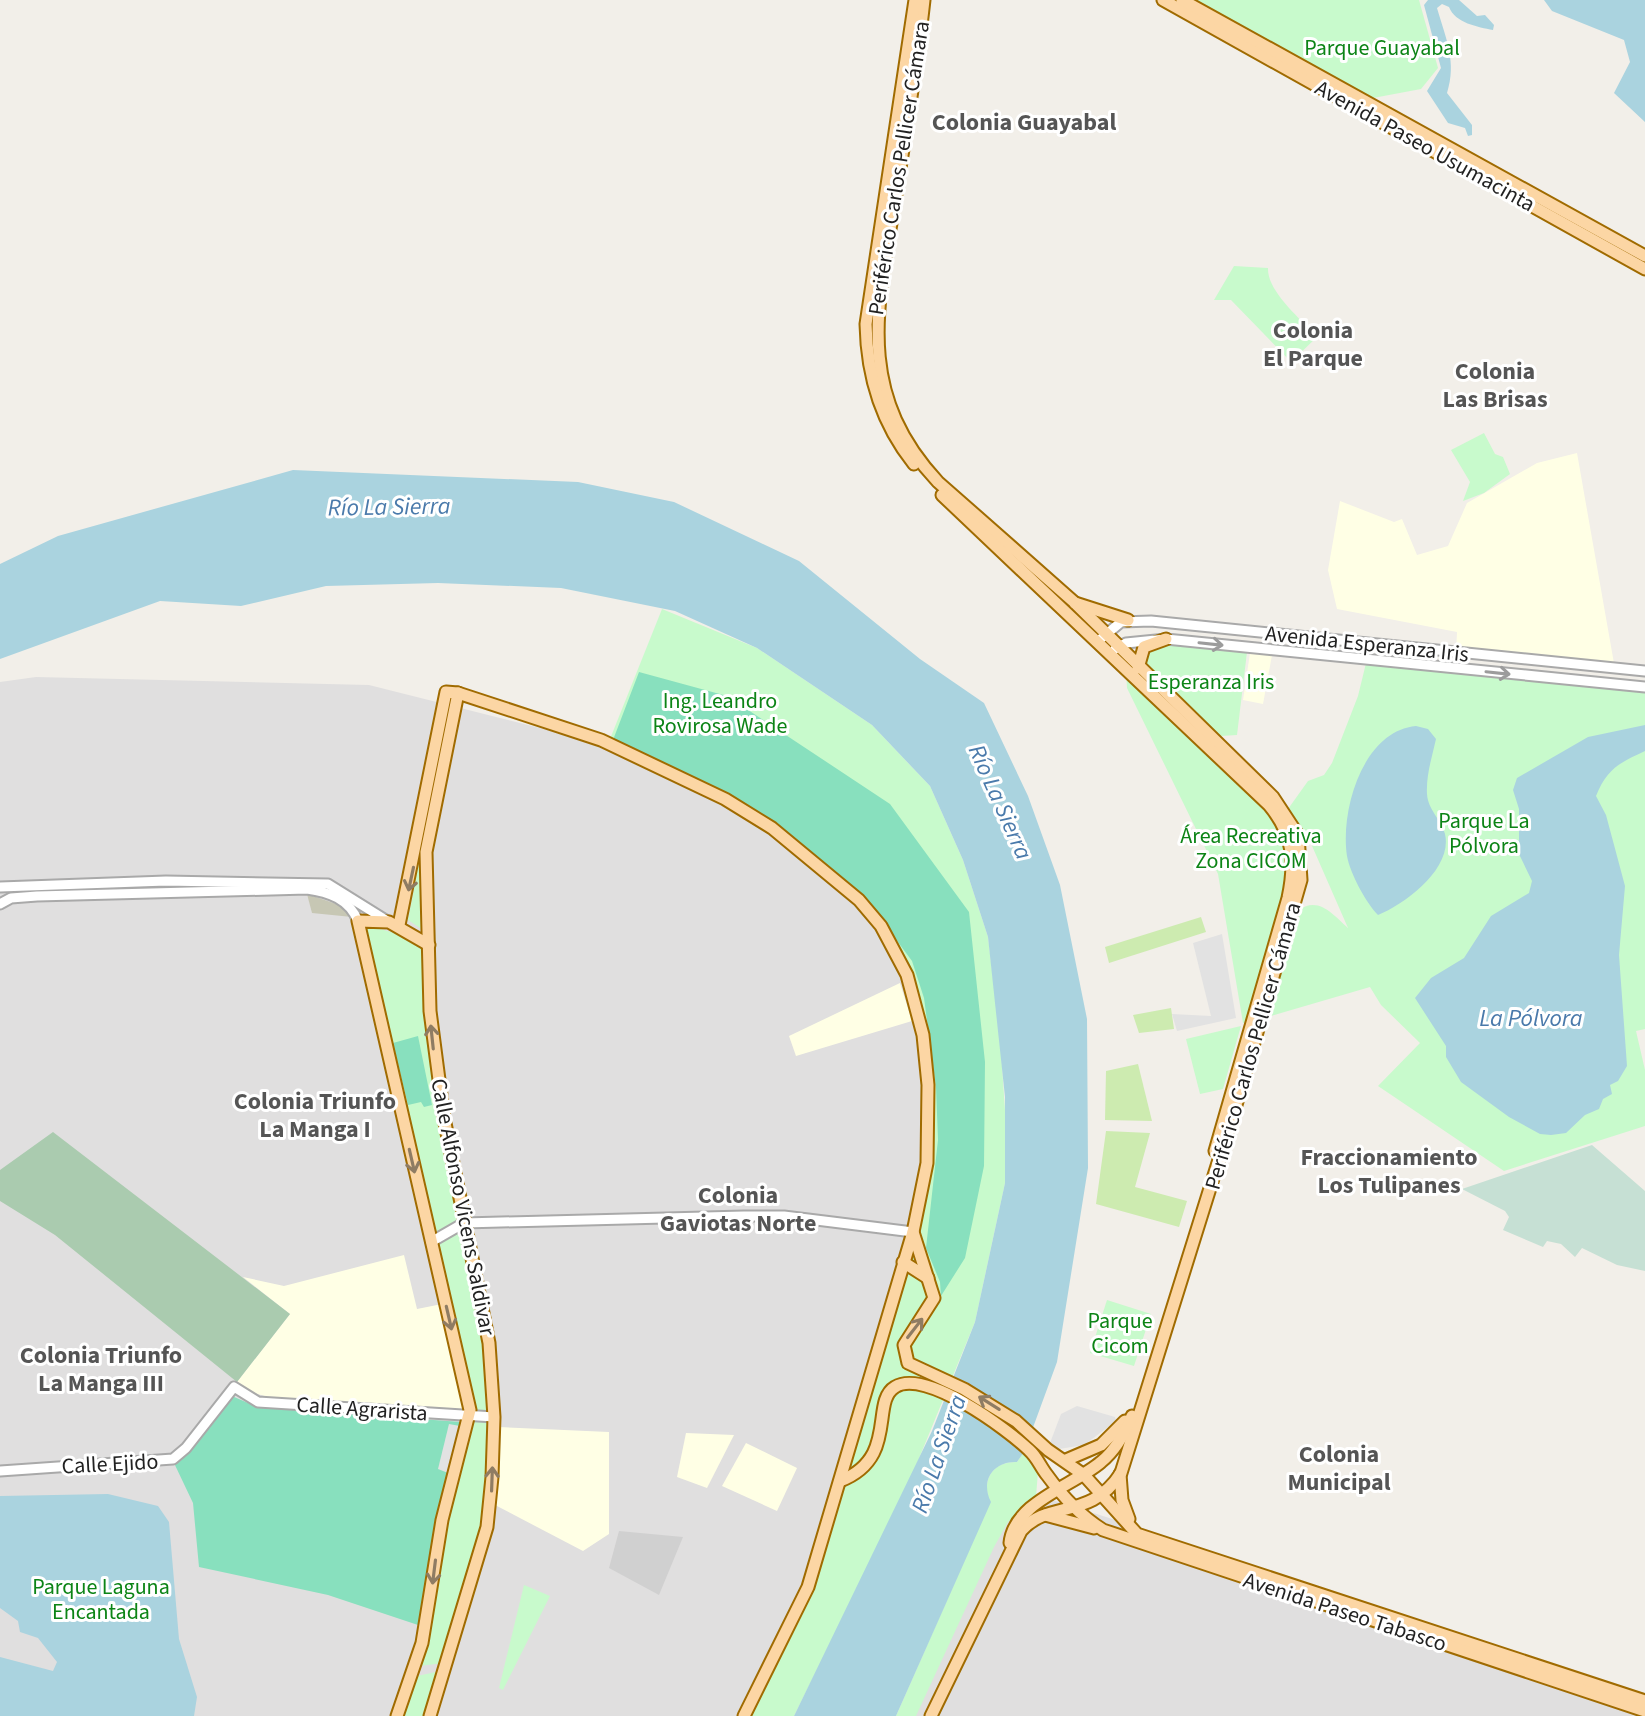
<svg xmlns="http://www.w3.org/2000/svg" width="1645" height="1716" viewBox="0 0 1645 1716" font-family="'Source Sans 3',sans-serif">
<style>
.residential{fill:#e0dfdf}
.education{fill:#ffffe5}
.religious{fill:#d0d0d0}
.construction{fill:#c7c7b4}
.grass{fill:#cdebb0}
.wetland{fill:#c6e0d4}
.cemetery{fill:#aacbaf}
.park{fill:#c8facc}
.pitch{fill:#88e0be}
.parking{fill:#e2e2e2}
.water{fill:#aad3df}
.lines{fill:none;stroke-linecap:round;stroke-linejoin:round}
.minor-casing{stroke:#a9a9a9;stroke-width:13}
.major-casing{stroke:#a06b00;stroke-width:15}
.minor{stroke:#fff;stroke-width:9}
.major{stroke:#fcd6a4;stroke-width:11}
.oneway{stroke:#9c9c9c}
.oneway2{stroke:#8f7c63}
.labels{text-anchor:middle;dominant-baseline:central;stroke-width:6;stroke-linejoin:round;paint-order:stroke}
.park-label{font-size:22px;fill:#0c8416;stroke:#fff}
.street-label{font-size:22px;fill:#222;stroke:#fff}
.neighbourhood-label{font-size:24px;font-weight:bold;fill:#555;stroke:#fff}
.water-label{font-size:24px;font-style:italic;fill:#4a7aab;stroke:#fff}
</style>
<rect width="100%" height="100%" fill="#f2efe9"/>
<g class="residential">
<polygon points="36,677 369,685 632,751 728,797 885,928 924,1030 930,1183 843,1502 745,1716 0,1716 0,682"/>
<polygon points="1005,1485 1125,1523 1554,1671 1645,1693 1645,1716 907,1716"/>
</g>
<g class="education">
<polygon points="1577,453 1615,669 1456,653 1457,632 1337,609 1328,570 1340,501 1394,522 1402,519 1417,555 1448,546 1467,503 1537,463"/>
<polygon points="1250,653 1272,655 1263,704 1243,700"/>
<polygon points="900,983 912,1021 796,1056 789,1036"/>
<polygon points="404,1255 417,1309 442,1304 467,1411 268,1397 254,1393 237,1382 290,1314 243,1277 284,1286"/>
<polygon points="498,1427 609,1432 609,1534 583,1551 495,1505"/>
<polygon points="686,1433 734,1435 707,1488 677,1477"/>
<polygon points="746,1443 797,1468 777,1511 722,1486"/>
</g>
<polygon class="religious" points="619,1531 683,1537 659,1595 609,1568"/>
<polygon class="construction" points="307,894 348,908 352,917 312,913"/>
<g class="grass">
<polygon points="1201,917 1206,932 1109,963 1105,947"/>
<polygon points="1171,1008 1174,1029 1139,1033 1133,1015"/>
<polygon points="1138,1064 1152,1121 1105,1120 1106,1071"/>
<polygon points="1106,1131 1150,1133 1135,1187 1187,1201 1179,1227 1096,1204"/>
</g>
<polygon class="wetland" points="1592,1145 1645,1191 1645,1271 1617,1265 1582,1248 1575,1257 1561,1244 1547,1241 1543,1247 1503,1230 1509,1217 1505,1211 1462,1189"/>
<polygon class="cemetery" points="53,1132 290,1314 237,1382 55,1235 0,1201 0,1170"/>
<g class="park">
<polygon points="1196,0 1419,0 1438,68 1421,89 1373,98"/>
<path d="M1234 266 1268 268C1267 292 1302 320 1317 337L1291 362 1231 300H1214Z"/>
<polygon points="1484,433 1495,454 1503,457 1510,474 1484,493 1463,501 1470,482 1451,450"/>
<polygon points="662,609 757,648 872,725 930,786 963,860 988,937 1000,1037 1007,1139 1005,1183 975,1322 906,1490 794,1716 743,1716 802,1602 927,1163 925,1064 907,975 881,926 772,828 608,744"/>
<polygon points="1171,645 1247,652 1237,735 1221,736 1212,730 1148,674 1141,658 1147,651"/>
<path d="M1367 659 1645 687V1029L1636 1031 1645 1070V1126L1504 1171 1378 1086 1420 1043 1381 1005 1370 987 1261 1019 1297 911C1319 895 1333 915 1348 928L1309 839 1288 809 1308 781 1324 775 1332 763 1358 696Z"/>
<polygon points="1126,671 1269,804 1294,861 1249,1022 1243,1023 1218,874 1127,688"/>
<polygon points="419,862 423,930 408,920"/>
<polygon points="362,924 409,937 425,946 460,1221 436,1236"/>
<polygon points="1241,1026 1223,1089 1200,1094 1186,1039"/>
<polygon points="462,1227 487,1358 490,1414 474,1412 433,1243"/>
<polygon points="1107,1300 1151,1314 1134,1366 1090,1353"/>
<polygon points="473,1420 491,1421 486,1515 444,1663 419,1666 448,1508"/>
<path d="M1024 1452 1038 1471 1036 1497 1008 1522 994 1547 916 1716H896L990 1502C981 1481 992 1461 1017 1462Z"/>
<polygon points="524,1585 550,1596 503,1690 499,1688"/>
<polygon points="436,1672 441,1673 427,1716 403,1716 417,1676"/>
</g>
<g class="pitch">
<polygon points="639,672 727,696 890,804 969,912 985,1062 984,1166 965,1258 941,1296 940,1282 926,1248 938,1140 936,1087 924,998 912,961 863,895 770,819 719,789 613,740"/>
<polygon points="418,1036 432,1105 424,1107 421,1102 408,1105 393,1043"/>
<polygon points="232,1396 257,1407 461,1422 437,1519 421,1626 328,1595 199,1567 193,1503 174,1463 182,1459"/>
</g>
<g class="parking">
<polygon points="1222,934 1236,1018 1177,1031 1172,1014 1211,1016 1193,943"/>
<polygon points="1077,1406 1115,1417 1116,1421 1084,1445 1059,1449 1050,1443 1061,1414"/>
<polygon points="449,1424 460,1426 448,1473 438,1469"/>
</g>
<g class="water">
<path d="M1428 0H1459L1477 16 1485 15 1494 25 1493 30C1478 27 1455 23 1449 7L1442 4 1437 8C1446 39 1457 62 1447 93L1472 125V135L1468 136 1465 128 1448 123 1427 91 1441 68 1424 5Z"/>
<polygon points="1544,0 1645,0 1645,122 1614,93 1630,62 1624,40 1552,11"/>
<path d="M293 470 578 482 674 502 799 561 920 659 984 703 1028 796 1060 885 1087 1019 1088 1168 1057 1362 1024 1452 1017 1462C993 1461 980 1481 991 1502L896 1716H794L932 1431 975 1322 1005 1183V1097L988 937 963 860 930 786 872 725 757 648 675 611 561 588 438 583 326 586 241 606 160 601 0 659V564L58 536Z"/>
<path d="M1645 725V751C1619 763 1607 769 1596 796L1606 815 1625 886 1619 955 1627 1066 1618 1081 1610 1085 1612 1094 1603 1099 1599 1109 1585 1115 1566 1133 1551 1135 1540 1134 1509 1117 1461 1082 1446 1057V1046L1415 998 1431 978 1464 958 1491 916 1529 893 1532 881 1519 854V809L1513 790 1517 778 1588 737Z"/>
<path d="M1416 726 1428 729 1436 739C1432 757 1426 775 1427 794 1428 810 1441 819 1445 834 1453 868 1406 904 1378 915 1366 903 1350 873 1347 856 1340 810 1363 731 1416 726Z"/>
<polygon points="108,1494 158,1506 169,1522 179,1639 197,1697 194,1716 0,1716 0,1657 53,1671 57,1662 38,1638 20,1632 18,1621 0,1608 0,1496"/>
</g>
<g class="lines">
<g class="minor-casing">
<g id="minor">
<polyline points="1097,642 1121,622 1151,621 1645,671"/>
<polyline points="1115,649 1126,643 1166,639 1645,687"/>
<polyline points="0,887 166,881 328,884 389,922"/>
<path d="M0 904 11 898 37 896 307 889C329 892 349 899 358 921"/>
<polyline points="431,1242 464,1223 744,1216 784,1216 913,1232"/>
<polyline points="0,1471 173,1459 186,1448 234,1387 258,1402 494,1417"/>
</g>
</g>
<g class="major-casing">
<g id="major">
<path d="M924 0C917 65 906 129 896 194 878 303 853 391 938 482L1074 602 1273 797 1298 835 1301 880 1236 1105 1121 1473C1090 1521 1049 1499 1021 1531L931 1716"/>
<polyline points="1163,0 1645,269"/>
<polyline points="1182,0 1645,256"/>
<path d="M914 464C881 423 867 377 866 324L915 0"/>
<path d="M942 495 1269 805C1293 834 1296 861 1288 898L1215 1151"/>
<polyline points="1075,603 1128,620"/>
<polyline points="1138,668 1144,647 1166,639"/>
<polyline points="399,925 446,692 458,693 601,740 725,799 772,828 859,900 881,926 907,975 923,1035 928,1085 927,1163 913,1232 808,1587 744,1716"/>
<polyline points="913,1232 934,1298 904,1345 908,1363 964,1389 1016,1421 1048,1450 1084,1475 1137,1534 1645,1701"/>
<polyline points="903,1262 928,1278"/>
<polyline points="1066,1460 1101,1445 1125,1421"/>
<polyline points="1120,1474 1122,1500 1129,1519"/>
<path d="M840 1481C899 1458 870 1402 895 1387 925 1368 1007 1429 1029 1450 1037 1457 1040 1466 1047 1475 1062 1496 1081 1516 1103 1530L1645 1711"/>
<polyline points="1045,1515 1094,1528"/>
<path d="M1010 1543C1014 1502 1073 1486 1101 1462 1116 1450 1125 1433 1132 1416"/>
<polyline points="397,1716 422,1643 442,1520 470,1410 358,921 389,922 429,945"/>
<polyline points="430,1716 487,1527 492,1477 494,1417 489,1343 444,1118 430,1011 426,852 458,693"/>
</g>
</g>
<use href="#minor" class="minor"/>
<use href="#major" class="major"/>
</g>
<defs><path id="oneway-shaft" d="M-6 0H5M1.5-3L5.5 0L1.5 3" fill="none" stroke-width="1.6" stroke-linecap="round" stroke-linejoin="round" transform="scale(2)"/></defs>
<g class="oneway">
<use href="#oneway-shaft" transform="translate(1211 644) rotate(6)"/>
<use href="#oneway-shaft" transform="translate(1498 673) rotate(6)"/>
</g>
<g class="oneway2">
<use href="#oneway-shaft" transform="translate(411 879) rotate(102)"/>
<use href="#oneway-shaft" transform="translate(432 1037) rotate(-96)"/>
<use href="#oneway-shaft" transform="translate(412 1161) rotate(77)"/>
<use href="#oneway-shaft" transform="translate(449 1318) rotate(77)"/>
<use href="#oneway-shaft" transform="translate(915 1328) rotate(-52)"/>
<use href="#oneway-shaft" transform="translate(989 1403) rotate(-148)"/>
<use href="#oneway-shaft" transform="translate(492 1479) rotate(-88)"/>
<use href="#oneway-shaft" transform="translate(434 1572) rotate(97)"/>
</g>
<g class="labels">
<g class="park-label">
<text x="1382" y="48">Parque Guayabal</text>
<text x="1211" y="682">Esperanza Iris</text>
<text x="720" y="701">Ing. Leandro<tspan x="720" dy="25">Rovirosa Wade</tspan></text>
<text x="1484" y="821">Parque La<tspan x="1484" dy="25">Pólvora</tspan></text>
<text x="1251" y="836">Área Recreativa<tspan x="1251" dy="25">Zona CICOM</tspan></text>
<text x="1120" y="1321">Parque<tspan x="1120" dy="25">Cicom</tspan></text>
<text x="101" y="1587">Parque Laguna<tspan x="101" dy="25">Encantada</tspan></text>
</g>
<g class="street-label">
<text transform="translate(1425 146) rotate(29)">Avenida Paseo Usumacinta</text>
<text transform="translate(899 168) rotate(-81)">Periférico Carlos Pellicer Cámara</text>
<text transform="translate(1367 644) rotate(6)">Avenida Esperanza Iris</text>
<text transform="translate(1253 1046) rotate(-74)">Periférico Carlos Pellicer Cámara</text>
<text transform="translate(463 1207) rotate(79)">Calle Alfonso Vicens Saldivar</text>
<text transform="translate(362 1409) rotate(4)">Calle Agrarista</text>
<text transform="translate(110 1464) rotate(-3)">Calle Ejido</text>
<text transform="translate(1345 1612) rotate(18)">Avenida Paseo Tabasco</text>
</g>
<g class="neighbourhood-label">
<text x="1024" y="122">Colonia Guayabal</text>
<text x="1313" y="330">Colonia<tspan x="1313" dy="28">El Parque</tspan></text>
<text x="1495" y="371">Colonia<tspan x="1495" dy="28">Las Brisas</tspan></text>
<text x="315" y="1101">Colonia Triunfo<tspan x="315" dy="28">La Manga I</tspan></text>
<text x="1389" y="1157">Fraccionamiento<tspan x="1389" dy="28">Los Tulipanes</tspan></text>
<text x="738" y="1195">Colonia<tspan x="738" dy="28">Gaviotas Norte</tspan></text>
<text x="101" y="1355">Colonia Triunfo<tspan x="101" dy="28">La Manga III</tspan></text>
<text x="1339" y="1454">Colonia<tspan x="1339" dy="28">Municipal</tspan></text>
</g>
<g class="water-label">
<text transform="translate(389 507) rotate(-1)">Río La Sierra</text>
<text transform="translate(1000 802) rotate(66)">Río La Sierra</text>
<text x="1531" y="1018">La Pólvora</text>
<text transform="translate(939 1454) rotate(-71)">Río La Sierra</text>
</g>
</g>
</svg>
